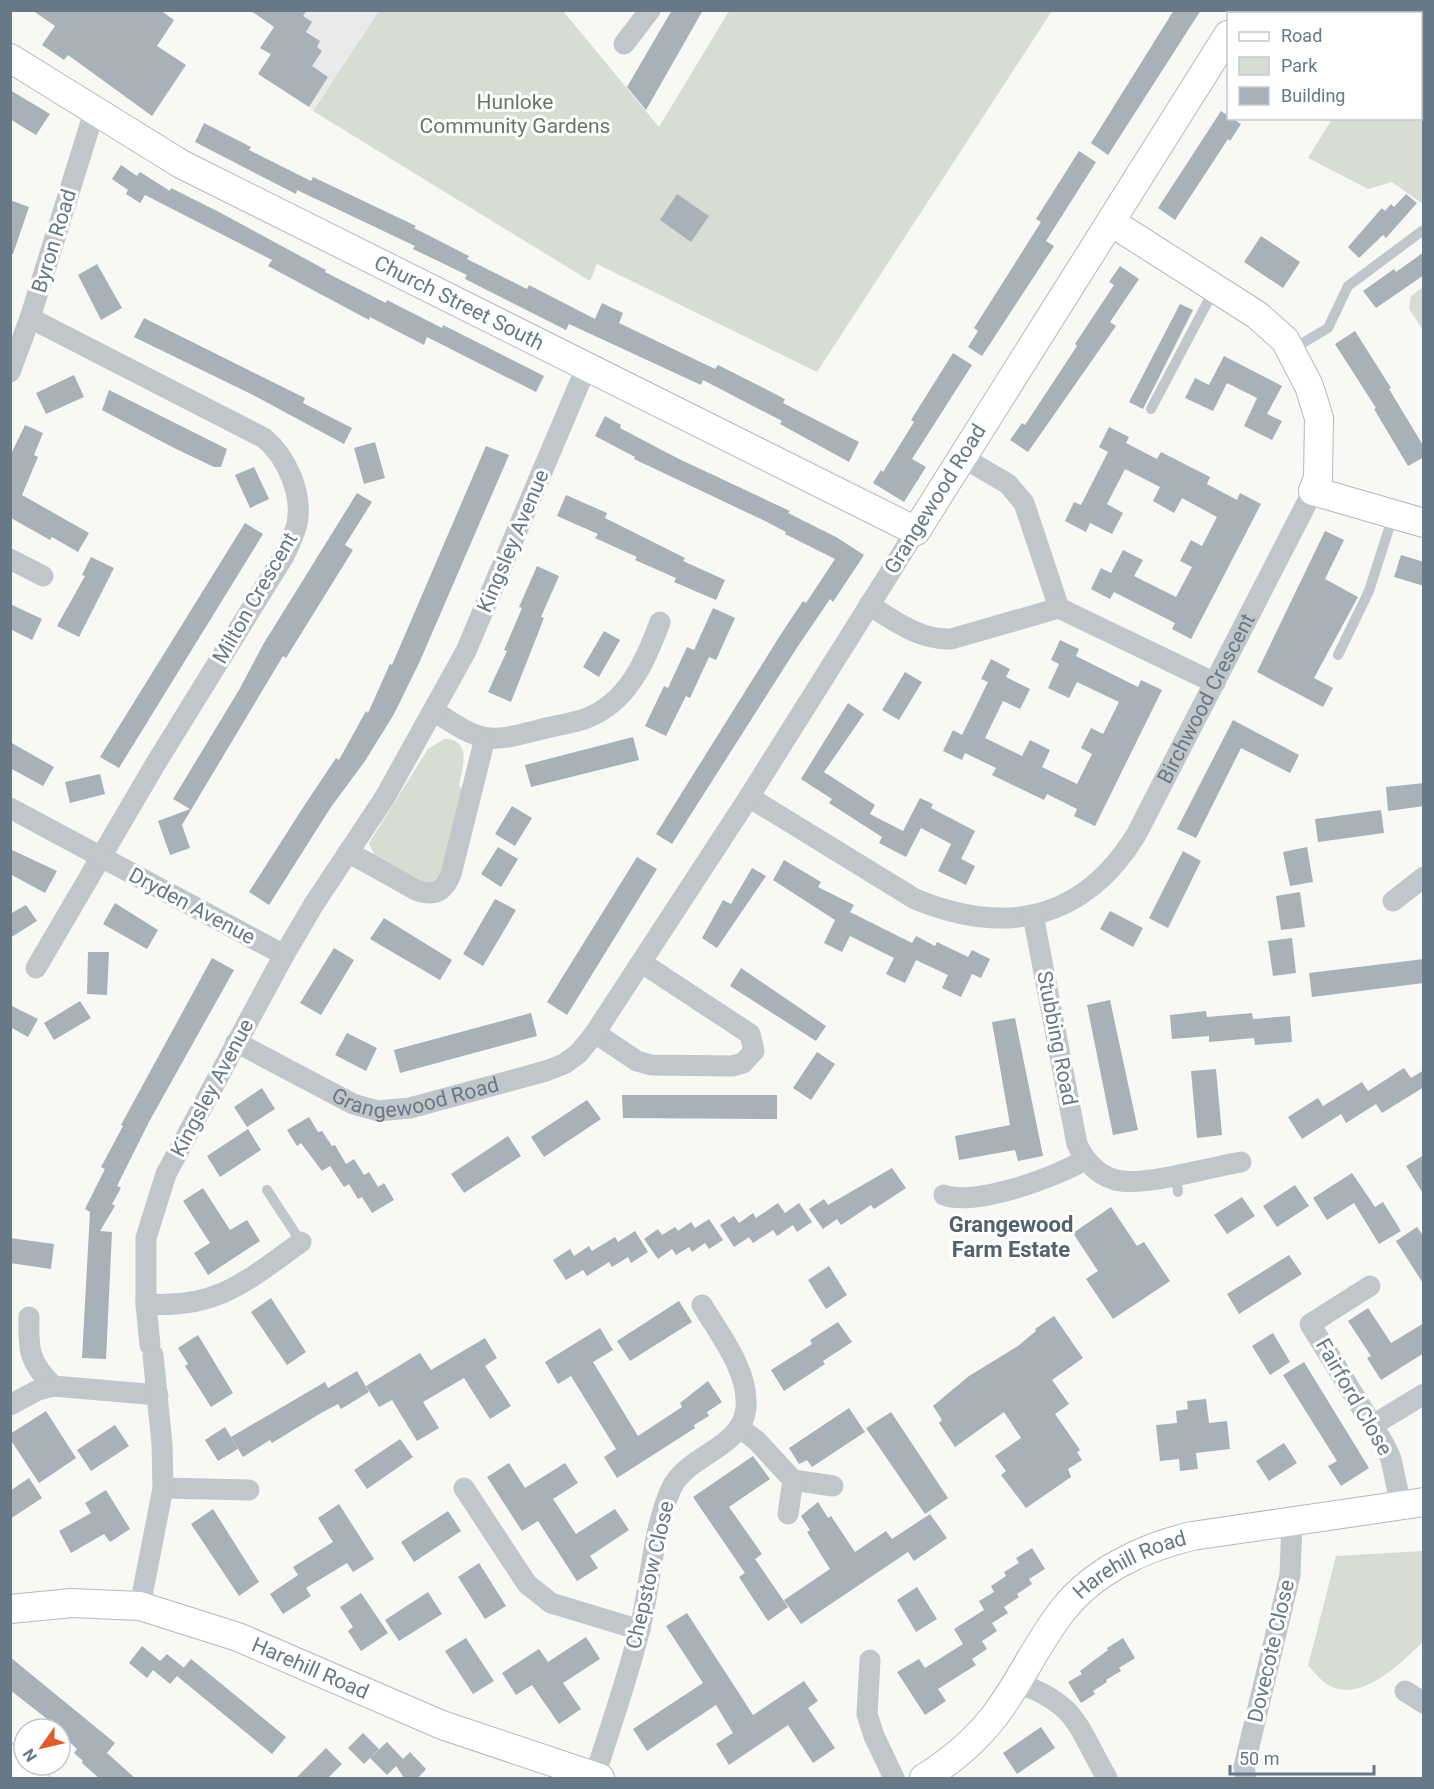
<svg xmlns="http://www.w3.org/2000/svg" width="1434" height="1789" viewBox="0 0 1434 1789" font-family="Roboto,sans-serif">
<style>
.built{fill:#e9eae9}
.green{fill:#d8ddd4}
.building{fill:#a8b1b7}
.lines{fill:none;stroke-linecap:round;stroke-linejoin:round}
.secondary-casing{stroke:#b4b9be;stroke-width:30}
.lane{stroke:#c1c6ca;stroke-width:10}
.street{stroke:#c1c6ca;stroke-width:21}
.secondary{stroke:#fff;stroke-width:28}
.labels{text-anchor:middle;dominant-baseline:central;stroke-width:6;stroke-linejoin:round;paint-order:stroke}
.park-label{font-size:21px;fill:#667962;stroke:#fff}
.street-label{font-size:21px;fill:#677887;stroke:#fff}
.neighbourhood-label{font-size:22px;font-weight:bold;fill:#55616c;stroke:#fff}
</style>
<rect width="100%" height="100%" fill="#f8f8f5"/>
<polygon class="built" points="250,11 379,11 313,111 271,55 260,48 284,33"/>
<g class="green">
<polygon points="379,11 563,11 659,127 729,11 1052,11 817,372 597,264 590,281 313,111"/>
<polygon points="1421,70 1424,72 1423,204 1392,182 1368,189 1308,158 1332,119 1420,118"/>
<polygon points="1423,287 1423,330 1409,309 1411,296"/>
<path d="M444 739C473 739 462 768 459 786L464 790C459 816 454 874 428 885L376 858 369 843 428 749Z"/>
<path d="M1423 1551V1642C1400 1663 1362 1704 1328 1685 1321 1681 1314 1671 1308 1666L1336 1556Z"/>
</g>
<g class="building">
<polygon points="32,10 160,10 174,20 157,46 186,65 152,116 68,55 64,60 42,45 55,26"/>
<polygon points="250,10 307,10 303,16 312,22 306,32 320,41 317,47 322,51 312,66 328,77 309,107 258,74 271,54 260,48 274,27"/>
<polygon points="672,10 703,10 646,110 627,87"/>
<polygon points="1174,10 1201,10 1108,155 1091,143"/>
<polygon points="10,90 50,114 36,135 10,119"/>
<polygon points="1221,111 1241,124 1230,141 1228,139 1175,220 1158,208"/>
<polygon points="204,123 251,147 249,150 311,181 313,177 416,226 414,228 469,256 467,259 527,289 529,285 595,319 602,303 623,313 619,323 715,369 718,365 785,399 783,403 859,442 849,462 780,424 782,421 703,380 701,385 569,324 566,330 465,279 467,275 413,249 415,246 297,190 296,194 195,142"/>
<polygon points="1079,151 1096,162 1046,241 1054,246 982,356 968,347 978,331 974,328 1041,222 1036,219"/>
<polygon points="121,165 137,176 140,172 170,191 171,188 219,212 326,270 325,272 386,303 387,300 442,328 443,325 544,376 536,392 427,337 424,345 370,317 369,320 268,266 272,260 145,195 140,203 126,194 128,190 112,179"/>
<polygon points="677,194 709,216 691,242 660,220"/>
<polygon points="1406,194 1417,203 1386,238 1383,235 1359,258 1348,247 1382,208 1385,211 1391,204 1394,207"/>
<polygon points="10,200 29,207 13,254 10,254"/>
<polygon points="1261,236 1300,262 1283,288 1244,262"/>
<polygon points="1424,252 1424,275 1376,308 1363,291 1394,269 1396,272"/>
<polygon points="97,264 122,308 101,320 78,275"/>
<polygon points="1120,266 1139,279 1110,322 1116,326 1028,452 1010,440 1022,423 1025,425 1077,346 1075,344 1114,285 1109,282"/>
<polygon points="1180,304 1193,310 1143,409 1129,402"/>
<polygon points="144,318 305,398 303,403 352,428 344,444 253,395 134,337"/>
<polygon points="1355,331 1391,388 1389,389 1424,447 1424,457 1408,466 1374,409 1376,408 1335,344"/>
<polygon points="953,353 972,365 912,459 926,467 904,502 873,483 881,470 883,472 914,422 911,420"/>
<polygon points="1224,356 1282,386 1267,414 1282,421 1272,440 1244,426 1257,398 1227,383 1213,411 1185,398 1195,378 1209,385"/>
<polygon points="74,375 84,397 46,414 36,393"/>
<polygon points="109,390 227,449 221,467 214,467 174,448 102,410"/>
<polygon points="605,416 621,425 620,428 679,459 790,511 788,513 836,537 864,555 833,602 830,599 798,646 672,844 656,834 781,634 803,601 806,603 835,559 785,534 786,532 765,521 634,459 635,457 595,436"/>
<polygon points="25,425 43,433 34,455 38,457 22,495 89,533 78,552 52,537 50,540 11,518 10,520 10,456"/>
<polygon points="1109,427 1129,437 1126,443 1157,459 1161,452 1210,477 1207,484 1237,500 1240,493 1261,504 1191,639 1172,629 1175,623 1114,592 1110,599 1091,589 1101,568 1111,573 1123,550 1143,560 1134,576 1176,597 1192,567 1180,561 1191,540 1202,546 1217,517 1182,498 1174,513 1153,501 1160,487 1125,469 1107,504 1123,513 1112,534 1090,523 1086,532 1065,521 1074,502 1081,505 1108,452 1099,447"/>
<polygon points="375,442 385,478 364,484 354,448"/>
<polygon points="486,446 509,455 420,661 394,714 365,761 331,807 269,905 249,892 304,806 336,758 339,760 366,711 368,713 390,664 392,665"/>
<polygon points="254,467 269,499 250,508 235,475"/>
<polygon points="357,493 372,502 345,545 353,550 286,658 283,656 182,825 190,848 170,855 158,821 190,809 173,799 239,690 264,643"/>
<polygon points="566,495 607,513 605,518 685,558 683,561 725,580 716,600 674,582 676,578 635,560 637,557 595,538 598,534 557,516"/>
<polygon points="245,523 263,534 119,768 100,757"/>
<polygon points="1325,531 1344,540 1325,579 1358,597 1314,678 1333,688 1323,707 1257,672"/>
<polygon points="1401,555 1424,562 1424,586 1394,577"/>
<polygon points="91,557 114,568 79,637 57,626 85,576 82,575"/>
<polygon points="537,566 559,576 541,617 544,618 511,702 488,692 507,651 504,650 522,608 519,607"/>
<polygon points="10,604 42,619 32,640 10,629"/>
<polygon points="713,608 735,618 716,660 709,657 690,698 686,696 666,736 645,726 664,686 668,688 687,647 694,650"/>
<polygon points="604,631 620,640 599,677 583,667"/>
<polygon points="1060,640 1079,649 1076,656 1138,687 1141,680 1162,690 1095,826 1074,816 1077,809 1047,794 1044,800 992,775 996,768 965,753 962,760 943,751 953,730 962,735 988,682 981,679 991,659 1010,669 1006,677 1030,689 1020,709 1003,701 985,738 1022,756 1030,740 1050,750 1042,767 1077,784 1092,754 1081,748 1091,728 1103,734 1119,702 1077,682 1069,698 1048,688 1059,664 1051,660"/>
<polygon points="905,672 922,682 899,720 882,710"/>
<polygon points="848,703 864,714 824,772 875,805 870,814 903,831 920,798 933,804 931,808 975,831 961,859 975,866 966,885 938,871 951,844 921,828 906,857 879,843 882,837 829,803 832,799 801,779"/>
<polygon points="1233,720 1299,755 1290,773 1241,748 1196,838 1177,829"/>
<polygon points="633,737 639,760 531,787 525,765"/>
<polygon points="10,742 54,767 43,786 10,768"/>
<polygon points="100,774 105,794 70,803 65,782"/>
<polygon points="1424,783 1424,806 1388,811 1386,787"/>
<polygon points="512,806 532,818 515,846 495,834"/>
<polygon points="1381,810 1384,833 1318,842 1315,819"/>
<polygon points="498,847 518,859 501,887 481,874"/>
<polygon points="1307,847 1313,882 1290,886 1283,852"/>
<polygon points="10,849 57,871 45,893 10,874"/>
<polygon points="1183,851 1201,861 1168,928 1149,918"/>
<polygon points="637,857 657,869 567,1015 547,1002"/>
<polygon points="784,860 821,882 818,887 854,905 850,912 912,943 916,936 935,946 937,942 968,957 972,950 990,959 981,978 972,974 961,997 942,988 948,975 916,960 905,983 886,974 894,958 850,936 842,952 824,943 835,920 773,880"/>
<polygon points="752,868 766,876 717,948 702,938 723,900 731,904"/>
<polygon points="1300,892 1305,927 1281,930 1276,896"/>
<polygon points="495,899 516,910 483,966 463,954"/>
<polygon points="115,903 158,930 147,949 103,924"/>
<polygon points="26,905 37,921 10,938 10,914"/>
<polygon points="1110,911 1143,928 1133,947 1100,929"/>
<polygon points="384,918 452,960 440,980 370,939"/>
<polygon points="1292,938 1296,973 1273,976 1268,941"/>
<polygon points="334,948 354,960 321,1015 300,1003"/>
<polygon points="88,952 109,952 107,995 87,994"/>
<polygon points="212,958 234,970 150,1120 117,1186 121,1188 112,1204 115,1206 100,1231 112,1232 106,1359 82,1358 90,1212 85,1209 105,1169 101,1167 123,1126 121,1125"/>
<polygon points="1424,959 1424,983 1312,997 1309,973"/>
<polygon points="741,968 826,1026 816,1041 730,986"/>
<polygon points="1110,1000 1138,1130 1113,1135 1087,1005"/>
<polygon points="80,1001 91,1018 54,1040 44,1023"/>
<polygon points="10,1005 38,1019 28,1037 10,1027"/>
<polygon points="1206,1011 1207,1017 1252,1013 1253,1019 1290,1016 1292,1042 1255,1045 1254,1038 1209,1042 1209,1036 1172,1039 1170,1015"/>
<polygon points="531,1013 537,1036 400,1073 394,1050"/>
<polygon points="1015,1018 1043,1156 1018,1161 1015,1150 959,1160 955,1136 1010,1125 992,1022"/>
<polygon points="347,1033 377,1048 366,1071 335,1055"/>
<polygon points="817,1052 835,1064 811,1100 793,1088"/>
<polygon points="1404,1068 1411,1078 1424,1070 1424,1087 1382,1113 1376,1104 1346,1123 1341,1114 1302,1139 1288,1117 1318,1098 1323,1106 1362,1082 1368,1091"/>
<polygon points="1216,1069 1222,1135 1197,1138 1191,1071"/>
<polygon points="262,1088 275,1109 247,1127 234,1107"/>
<polygon points="622,1095 777,1095 777,1119 623,1118"/>
<polygon points="587,1100 601,1119 544,1157 531,1137"/>
<polygon points="309,1117 318,1132 322,1131 332,1146 335,1145 346,1164 354,1159 364,1175 369,1172 378,1187 384,1183 394,1200 372,1213 362,1197 358,1199 349,1184 344,1187 330,1166 322,1171 301,1143 297,1146 287,1130"/>
<polygon points="248,1129 261,1150 220,1177 207,1156"/>
<polygon points="508,1136 521,1156 464,1193 451,1174"/>
<polygon points="1424,1155 1424,1195 1406,1166"/>
<polygon points="892,1168 906,1188 874,1209 871,1205 841,1225 837,1219 823,1229 809,1209 824,1199 828,1205"/>
<polygon points="1352,1173 1375,1207 1383,1202 1401,1231 1379,1244 1354,1203 1327,1220 1313,1198"/>
<polygon points="1295,1185 1309,1206 1277,1227 1263,1206"/>
<polygon points="203,1188 230,1230 247,1220 260,1241 208,1275 194,1253 210,1243 183,1201"/>
<polygon points="1242,1197 1255,1216 1227,1234 1214,1215"/>
<polygon points="778,1203 785,1213 799,1203 812,1222 797,1232 793,1225 777,1236 773,1230 753,1243 749,1237 734,1247 720,1225 734,1216 739,1223 753,1213 756,1218"/>
<polygon points="1111,1207 1137,1246 1144,1242 1170,1281 1113,1319 1086,1279 1098,1271 1073,1233"/>
<polygon points="709,1219 723,1240 709,1249 705,1243 692,1252 689,1247 676,1255 672,1249 658,1259 644,1239 658,1229 662,1235 675,1227 678,1231 691,1222 695,1228"/>
<polygon points="1417,1227 1424,1237 1424,1285 1396,1241"/>
<polygon points="635,1231 648,1252 631,1263 628,1257 612,1267 609,1262 587,1276 583,1270 566,1280 553,1260 570,1249 574,1256 589,1246 592,1251 615,1237 618,1242"/>
<polygon points="10,1238 54,1244 51,1269 10,1263"/>
<polygon points="1289,1255 1302,1274 1239,1314 1227,1294"/>
<polygon points="829,1266 847,1295 826,1309 808,1280"/>
<polygon points="271,1298 306,1352 287,1365 251,1312"/>
<polygon points="679,1301 692,1322 630,1361 617,1341"/>
<polygon points="1368,1308 1391,1343 1424,1323 1424,1353 1381,1380 1367,1358 1371,1356 1348,1321"/>
<polygon points="1054,1316 1083,1358 1052,1380 1069,1404 1055,1414 1080,1450 1077,1452 1082,1460 1068,1469 1071,1477 1026,1508 1001,1475 1006,1471 995,1456 1021,1438 1004,1412 955,1447 939,1423 942,1420 933,1406 969,1376 1018,1346 1036,1331 1035,1329"/>
<polygon points="838,1322 852,1342 823,1361 825,1364 784,1391 771,1370 812,1344 810,1340"/>
<polygon points="600,1328 613,1350 593,1362 638,1436 682,1407 680,1403 708,1381 722,1402 707,1412 709,1416 694,1425 695,1428 617,1478 604,1457 616,1449 571,1376 558,1384 545,1362"/>
<polygon points="1273,1333 1290,1362 1270,1375 1252,1346"/>
<polygon points="198,1335 233,1393 211,1407 185,1366 188,1364 178,1348"/>
<polygon points="485,1338 497,1358 485,1366 511,1406 490,1419 464,1378 423,1402 439,1428 417,1441 392,1400 379,1407 366,1386 420,1353 431,1370"/>
<polygon points="1304,1362 1369,1468 1341,1486 1328,1466 1337,1461 1283,1375"/>
<polygon points="357,1371 369,1392 341,1409 338,1404 321,1413 272,1443 270,1440 243,1457 231,1437 325,1382 328,1388"/>
<polygon points="1206,1399 1209,1423 1227,1421 1230,1449 1196,1453 1198,1469 1180,1471 1179,1459 1160,1461 1156,1425 1177,1423 1176,1411 1188,1409 1187,1401"/>
<polygon points="849,1408 865,1432 812,1467 807,1460 799,1464 789,1448"/>
<polygon points="46,1411 76,1458 39,1483 10,1439 10,1434"/>
<polygon points="891,1412 948,1498 925,1514 866,1428"/>
<polygon points="115,1425 129,1446 91,1471 77,1450"/>
<polygon points="225,1427 238,1449 218,1461 205,1440"/>
<polygon points="400,1439 413,1457 367,1489 354,1470"/>
<polygon points="1284,1443 1297,1463 1269,1481 1256,1461"/>
<polygon points="753,1456 770,1479 729,1507 762,1554 755,1559 788,1607 768,1621 739,1577 745,1573 693,1497"/>
<polygon points="509,1463 525,1488 565,1463 578,1483 553,1499 576,1534 615,1509 629,1530 590,1556 598,1568 577,1581 538,1521 522,1531 487,1477"/>
<polygon points="29,1478 42,1498 10,1519 10,1491"/>
<polygon points="106,1490 130,1529 110,1542 104,1534 71,1553 59,1531 91,1513 85,1503"/>
<polygon points="818,1502 828,1518 831,1516 855,1552 886,1531 892,1539 930,1514 947,1538 914,1561 908,1552 801,1624 784,1600 830,1569 807,1532 810,1530 801,1516"/>
<polygon points="339,1504 374,1559 353,1572 347,1563 306,1588 311,1596 283,1614 270,1594 298,1575 293,1567 333,1542 318,1518"/>
<polygon points="213,1509 259,1582 239,1596 191,1524"/>
<polygon points="448,1511 461,1531 414,1562 401,1542"/>
<polygon points="1032,1548 1045,1569 1029,1579 1032,1584 1017,1594 1019,1597 1004,1607 1008,1613 992,1623 997,1631 982,1641 987,1649 972,1659 976,1665 938,1689 946,1701 925,1715 897,1672 919,1659 925,1668 963,1644 954,1629 984,1610 979,1601 994,1592 991,1586 1006,1576 1004,1572 1019,1563 1016,1558"/>
<polygon points="479,1563 506,1606 485,1619 458,1577"/>
<polygon points="917,1587 937,1619 916,1632 897,1600"/>
<polygon points="428,1592 442,1614 399,1641 385,1620"/>
<polygon points="361,1593 388,1633 361,1651 348,1631 353,1627 340,1607"/>
<polygon points="687,1613 753,1715 804,1681 818,1701 808,1708 835,1748 813,1763 788,1725 729,1765 716,1744 733,1733 716,1705 647,1751 633,1729 703,1683 666,1626"/>
<polygon points="586,1637 600,1659 563,1683 581,1709 559,1724 532,1685 516,1695 502,1673 539,1649 548,1662"/>
<polygon points="466,1638 494,1681 473,1694 445,1651"/>
<polygon points="1123,1638 1135,1658 1119,1668 1121,1671 1106,1680 1107,1682 1093,1691 1095,1694 1081,1703 1068,1682 1082,1674 1080,1671 1108,1650 1107,1648"/>
<polygon points="142,1646 160,1661 167,1654 184,1668 170,1684 153,1670 147,1678 129,1663"/>
<polygon points="10,1657 115,1743 107,1753 136,1779 100,1779 82,1763 83,1761 74,1753 77,1749 63,1736 65,1734 60,1729 10,1690"/>
<polygon points="191,1659 286,1737 272,1754 177,1676"/>
<polygon points="1041,1727 1055,1748 1017,1774 1003,1753"/>
<polygon points="363,1733 379,1749 364,1764 348,1748"/>
<polygon points="387,1742 403,1759 410,1752 426,1769 417,1779 405,1779 396,1766 387,1775 370,1758"/>
<polygon points="326,1748 342,1764 327,1779 295,1779"/>
</g>
<g class="lines">
<g class="secondary-casing">
<g id="secondary">
<polyline points="1242,14 1244,10"/>
<path id="s3" d="M10 58 181 164 916 531 1228 35"/>
<polyline points="1111,222 1257,315 1285,340 1309,386 1319,418 1318,478 1313,491 1424,523"/>
<path id="s4" d="M10 1609 72 1603 140 1606 238 1637 442 1725 600 1778"/>
<polyline points="10,1758 35,1778"/>
<path id="s5" d="M924 1778C953 1760 981 1736 1001 1707 1023 1676 1039 1640 1063 1610 1093 1571 1145 1547 1192 1536L1424 1502"/>
</g>
</g>
<g class="lane">
<polyline points="1291,350 1328,328 1348,286 1422,231"/>
<polyline points="1151,409 1215,288"/>
<polyline points="1338,655 1369,591 1393,516"/>
<polyline points="1176,1174 1178,1192"/>
<polyline points="267,1190 301,1242"/>
</g>
<g class="street">
<polyline points="624,44 650,10"/>
<path d="M30 318 264 438C287 457 303 494 297 524 294 535 289 546 284 556L156 763 36 968"/>
<polyline points="10,372 30,318 95,109"/>
<polyline points="962,457 1008,484 1024,503 1059,608"/>
<polyline points="10,559 43,576"/>
<path d="M869 605C895 621 919 640 951 639L1059 608 1215 683"/>
<path d="M434 711C485 745 488 743 546 728 559 725 574 723 587 718 628 702 646 660 660 622"/>
<path id="s1" d="M749 797 915 899C1005 936 1083 921 1136 835L1313 491"/>
<polyline points="10,808 284,955"/>
<path d="M348 852 416 890C434 897 444 892 451 874L485 738"/>
<polyline points="1393,901 1424,877"/>
<path d="M1033 915 1077 1144C1085 1162 1100 1178 1121 1181 1151 1185 1210 1167 1241 1162"/>
<polyline points="595,1033 637,1061 651,1065 732,1066 743,1063 754,1051 750,1034 642,963"/>
<path id="s2" d="M236 1042 353 1104 378 1111 410 1108 546 1071 564 1064 579 1053 595 1033 749 797 916 531"/>
<path d="M944 1195C974 1207 1057 1177 1084 1160"/>
<polyline points="1370,1286 1310,1324 1384,1444 1391,1459 1401,1506"/>
<path d="M146 1304C217 1309 247 1281 301 1242"/>
<path d="M29 1317C28 1350 29 1362 53 1386"/>
<polyline points="150,1345 146,1304 146,1238 166,1174 284,955 314,904 385,797 466,651 586,368"/>
<polyline points="10,1405 38,1390 53,1386 158,1395"/>
<polyline points="1373,1425 1424,1394"/>
<polyline points="740,1428 757,1441 793,1480 833,1486"/>
<polyline points="163,1488 249,1490"/>
<polyline points="464,1488 527,1584 551,1603 640,1630"/>
<polyline points="788,1514 793,1480"/>
<polyline points="140,1606 163,1488 162,1444 153,1355"/>
<polyline points="870,1660 867,1714 874,1736 894,1778"/>
<path d="M1016 1682C1079 1705 1076 1725 1107 1778"/>
<polyline points="1405,1691 1424,1703"/>
<path d="M595 1776C610 1727 628 1678 640 1628 651 1583 652 1532 671 1489 687 1454 742 1449 746 1408 749 1371 720 1335 702 1305"/>
<polyline points="1246,1778 1244,1767 1290,1575 1292,1522"/>
</g>
<use href="#secondary" class="secondary"/>
</g>
<g class="labels">
<g class="park-label">
<text x="515" y="102">Hunloke<tspan x="515" dy="24">Community Gardens</tspan></text>
</g>
<g class="street-label">
<text transform="translate(54 241) rotate(-73)">Byron Road</text>
<text stroke="none"><textPath href="#s3" startOffset="512">Church Street South</textPath></text>
<text transform="translate(935 499) rotate(-58)">Grangewood Road</text>
<text transform="translate(513 541) rotate(-67)">Kingsley Avenue</text>
<text transform="translate(255 598) rotate(-60)">Milton Crescent</text>
<text stroke="none"><textPath href="#s1" startOffset="603">Birchwood Crescent</textPath></text>
<text transform="translate(192 906) rotate(28)">Dryden Avenue</text>
<text transform="translate(1057 1038) rotate(79)">Stubbing Road</text>
<text stroke="none"><textPath href="#s2" startOffset="196">Grangewood Road</textPath></text>
<text transform="translate(212 1088) rotate(-62)">Kingsley Avenue</text>
<text transform="translate(1354 1397) rotate(60)">Fairford Close</text>
<text stroke="none"><textPath href="#s5" startOffset="303">Harehill Road</textPath></text>
<text transform="translate(650 1575) rotate(-77)">Chepstow Close</text>
<text transform="translate(1271 1651) rotate(-77)">Dovecote Close</text>
<text stroke="none"><textPath href="#s4" startOffset="312">Harehill Road</textPath></text>
</g>
<g class="neighbourhood-label">
<text x="1011" y="1224">Grangewood<tspan x="1011" dy="25">Farm Estate</tspan></text>
</g>
</g>
<rect width="1434" height="1789" fill="none" stroke="#677887" stroke-width="24"/>
<rect x="1227" y="12" width="195" height="108" fill="#ffffff" stroke="#c2c9cf" stroke-width="1.5"/>
<rect x="1239" y="32" width="30" height="9" fill="#ffffff" stroke="#c2c9cf" stroke-width="1.5"/>
<text x="1281" y="42" font-size="18" fill="#677887">Road</text>
<rect x="1239" y="57" width="30" height="18" fill="#d8ddd4" stroke="#c2c9cf" stroke-width="1.5"/>
<text x="1281" y="72" font-size="18" fill="#677887">Park</text>
<rect x="1239" y="87" width="30" height="18" fill="#a8b1b7" stroke="#c2c9cf" stroke-width="1.5"/>
<text x="1281" y="102" font-size="18" fill="#677887">Building</text>
<g transform="translate(42 1747) rotate(236)"><circle r="28" fill="#ffffff" stroke="#c2c9cf" stroke-width="1.5"/>
<path d="M0-4.5L10 22L0 15L-10 22Z" fill="#e65828"/>
<text y="-9" font-size="16" font-weight="bold" text-anchor="middle" fill="#677887">N</text>
</g>
<path d="M1230 1765v9h144v-9" fill="none" stroke="#677887" stroke-width="3"/>
<text x="1239" y="1765" font-size="18" fill="#677887" stroke="#ffffff" stroke-width="4.5" paint-order="stroke">50 m</text>
</svg>
